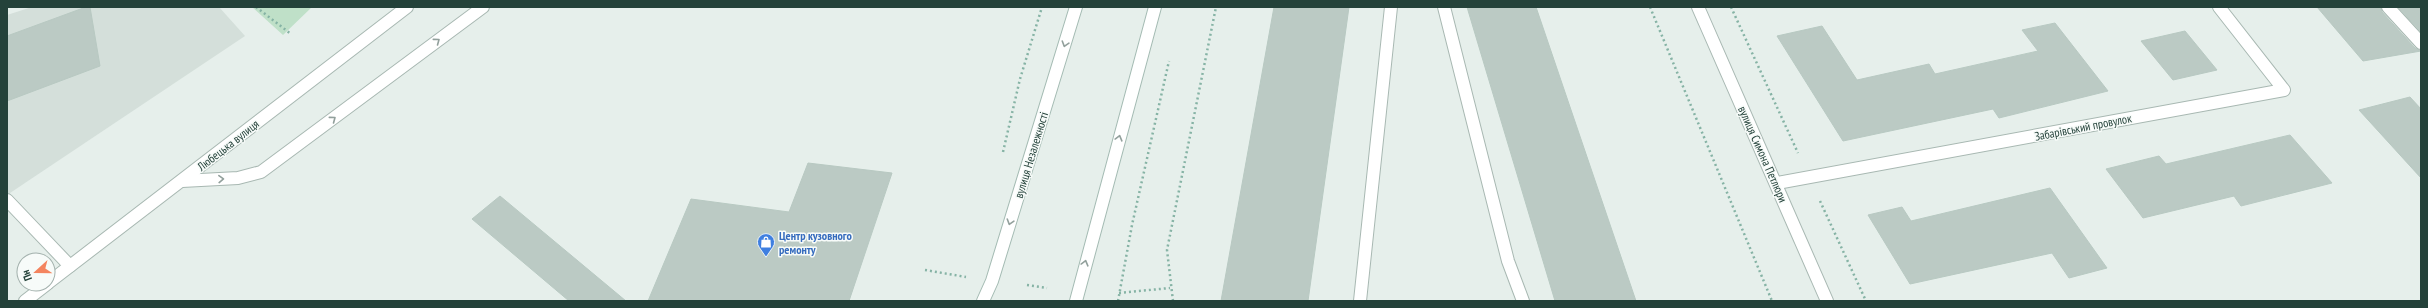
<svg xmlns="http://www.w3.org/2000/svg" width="2428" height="308" viewBox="0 0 2428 308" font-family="'PT Sans Narrow',sans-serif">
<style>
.built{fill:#d4dfda}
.green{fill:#bfe0c8}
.building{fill:#bbcac4;stroke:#b8c9c2}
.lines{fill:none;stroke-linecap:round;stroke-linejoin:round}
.service-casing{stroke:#a8b8b2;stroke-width:14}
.minor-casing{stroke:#a8b8b2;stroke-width:14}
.secondary-casing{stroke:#a4bbb3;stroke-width:14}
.path{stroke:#86b3a5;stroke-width:2.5;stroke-dasharray:2 3;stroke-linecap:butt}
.service{stroke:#fff;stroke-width:12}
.minor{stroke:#fff;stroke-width:12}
.secondary{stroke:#fff;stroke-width:12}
.oneway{stroke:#92a09c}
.labels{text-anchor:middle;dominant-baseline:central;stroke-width:3;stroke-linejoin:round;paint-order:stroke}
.street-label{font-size:12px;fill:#24423a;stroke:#f7fbf9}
.shop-label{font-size:12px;font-weight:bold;fill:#366cbe;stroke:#f7fbf9;text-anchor:start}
</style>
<rect width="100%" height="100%" fill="#e6efeb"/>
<polygon class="built" points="32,7 219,7 245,36 7,195 7,15"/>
<polygon class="green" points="252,7 312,7 283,35"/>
<g class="building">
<polygon points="86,7 90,7 100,66 7,101 7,36"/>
<polygon points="1274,7 1349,7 1308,301 1221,301"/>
<polygon points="1467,7 1536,7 1636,301 1555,301"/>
<polygon points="2317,7 2381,7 2382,12 2415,48 2421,51 2363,61"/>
<polygon points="2398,7 2421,7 2421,32"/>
<polygon points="2055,23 2108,91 1999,118 1993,109 1843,141 1777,36 1822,26 1857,80 1929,64 1935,74 2038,51 2022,30"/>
<polygon points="2185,31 2217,70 2173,80 2141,41"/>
<polygon points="2410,97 2421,109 2421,178 2359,110"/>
<polygon points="2290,135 2332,183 2241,206 2234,196 2143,218 2106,169 2159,156 2166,164"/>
<polygon points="808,163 892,173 849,301 648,301 691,199 789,212"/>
<polygon points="2050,188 2107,268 2069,278 2052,253 1910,284 1868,215 1902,207 1911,221"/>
<polygon points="500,196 626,301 569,301 472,219"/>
</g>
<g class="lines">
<g class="service-casing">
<g id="service">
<polyline points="1444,7 1508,261 1523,301"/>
<polyline points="2388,7 2421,43"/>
<polyline points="182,181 238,178 261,172 483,7"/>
<polyline points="7,200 70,266"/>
<polyline points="1360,301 1391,7"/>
</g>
</g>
<g class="minor-casing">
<g id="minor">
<polyline points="1698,7 1827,301"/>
<polyline points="1777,183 2284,90 2219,7"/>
<polyline points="48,283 407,7"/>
<polyline points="25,301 47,284"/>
</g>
</g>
<g class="secondary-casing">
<g id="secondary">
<polyline points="983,301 992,281 1076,7"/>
<polyline points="1076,301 1155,7"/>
</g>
</g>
<g class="path">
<polyline points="256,7 291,34"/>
<polyline points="1650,7 1772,301"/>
<polyline points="1731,7 1798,153"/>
<polyline points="1003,152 1020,79 1042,7"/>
<polyline points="1820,201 1866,301"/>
<polyline points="925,270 966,277"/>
<polyline points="1027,285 1047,288"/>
<polyline points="1119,293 1170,288"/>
<polyline points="1118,301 1132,225 1169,61"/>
<polyline points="1173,301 1167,250 1216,7"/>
</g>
<use href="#service" class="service"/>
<use href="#minor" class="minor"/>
<use href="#secondary" class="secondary"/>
</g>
<defs><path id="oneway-chevron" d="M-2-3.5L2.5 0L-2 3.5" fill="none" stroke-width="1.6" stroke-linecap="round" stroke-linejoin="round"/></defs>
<g class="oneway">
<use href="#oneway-chevron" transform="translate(437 41) rotate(-37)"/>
<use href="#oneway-chevron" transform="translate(1065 44) rotate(107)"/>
<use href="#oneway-chevron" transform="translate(333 119) rotate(-37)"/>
<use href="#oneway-chevron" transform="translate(1119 138) rotate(-75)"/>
<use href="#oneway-chevron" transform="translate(221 179) rotate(-2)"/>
<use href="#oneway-chevron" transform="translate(1010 222) rotate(107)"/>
<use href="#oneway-chevron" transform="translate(1085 263) rotate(-75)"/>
</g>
<defs>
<g id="shop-pin" transform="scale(0.9)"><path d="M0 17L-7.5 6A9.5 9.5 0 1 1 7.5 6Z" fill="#3f7fe0" stroke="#f7fbf9"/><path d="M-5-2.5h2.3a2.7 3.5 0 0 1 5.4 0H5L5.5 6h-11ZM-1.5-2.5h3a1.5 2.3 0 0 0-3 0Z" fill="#fff"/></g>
</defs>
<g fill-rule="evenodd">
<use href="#shop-pin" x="766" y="242"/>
</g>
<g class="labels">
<g class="street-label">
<text transform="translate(2083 127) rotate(-11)">Забарівський провулок</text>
<text transform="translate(228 145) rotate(-38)">Любецька вулиця</text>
<text transform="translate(1763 154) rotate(66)">вулиця Симона Петлюри</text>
<text transform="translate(1031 155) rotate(-73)">вулиця Незалежності</text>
</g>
<g class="shop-label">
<text x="779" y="235">Центр кузовного<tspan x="779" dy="14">ремонту</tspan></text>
</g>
</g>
<rect width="2428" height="308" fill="none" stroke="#24423a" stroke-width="16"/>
<g transform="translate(36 272) rotate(249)"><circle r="19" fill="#f7fbf9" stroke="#a3b1ad"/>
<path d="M0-3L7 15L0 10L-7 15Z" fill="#f4845f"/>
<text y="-6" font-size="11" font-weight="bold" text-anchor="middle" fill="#24423a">Пн</text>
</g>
</svg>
